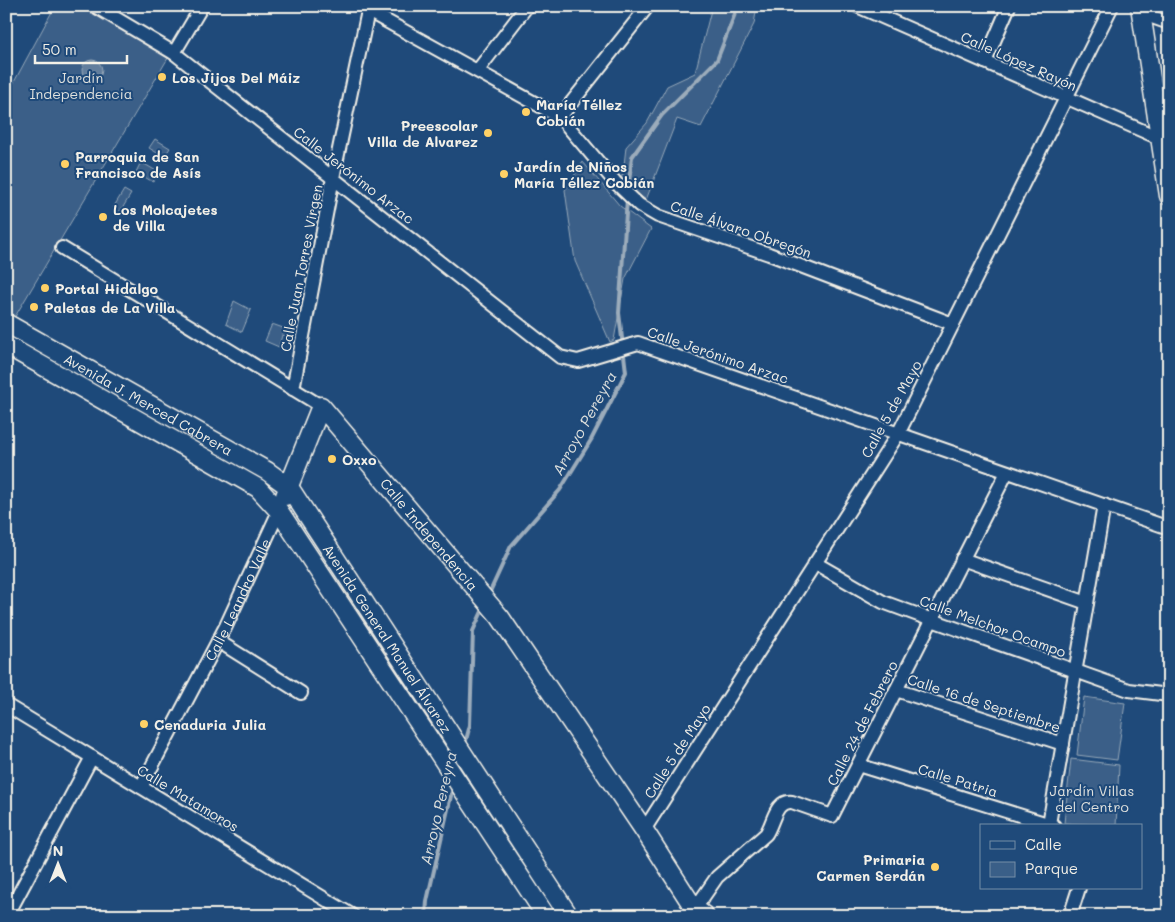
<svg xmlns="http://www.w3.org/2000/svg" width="1175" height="922" viewBox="0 0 1175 922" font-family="Mali,sans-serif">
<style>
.green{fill:#3a5f88;stroke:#97a8b8}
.water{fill:#627e9d;stroke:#9cacbb}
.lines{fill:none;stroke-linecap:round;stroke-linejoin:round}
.stream{stroke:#9cacbb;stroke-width:4}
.street-casing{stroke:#f4f1e8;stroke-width:16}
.secondary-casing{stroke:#f4f1e8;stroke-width:21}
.street{stroke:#1f4a7a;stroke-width:12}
.secondary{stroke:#1f4a7a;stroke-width:18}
.poi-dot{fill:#ffd166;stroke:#1f4a7a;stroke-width:2}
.labels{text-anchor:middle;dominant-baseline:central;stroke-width:4;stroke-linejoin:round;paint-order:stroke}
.street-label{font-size:14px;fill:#f4f1e8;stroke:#1f4a7a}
.park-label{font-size:14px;fill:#e1e2de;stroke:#1f4a7a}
.poi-label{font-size:14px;font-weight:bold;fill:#f4f1e8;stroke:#1f4a7a;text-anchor:start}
.water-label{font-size:15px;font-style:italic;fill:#dee0dd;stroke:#1f4a7a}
</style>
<rect width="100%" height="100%" fill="#1f4a7a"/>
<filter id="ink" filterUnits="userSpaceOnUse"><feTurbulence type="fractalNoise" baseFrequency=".02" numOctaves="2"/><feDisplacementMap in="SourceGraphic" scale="10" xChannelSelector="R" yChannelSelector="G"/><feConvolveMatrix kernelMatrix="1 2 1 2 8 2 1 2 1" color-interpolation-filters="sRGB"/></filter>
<g filter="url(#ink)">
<g class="green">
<polygon points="55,6 86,6 168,58 13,320 6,316 6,97"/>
<polygon points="712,6 757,6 754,24 701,127 677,119 646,200 619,180 623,174 626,147 647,123 667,86 695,73"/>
<polygon points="155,139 170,148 164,157 149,148"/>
<polygon points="141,162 158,172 153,182 136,172"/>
<polygon points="583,162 620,206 651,229 625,279 614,340 610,342 575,261 565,190"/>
<polygon points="124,190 131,194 120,212 113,208"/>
<polygon points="234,301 251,310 242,332 226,324"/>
<polygon points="272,324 297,333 296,339 282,335 279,347 265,341"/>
<polygon points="1084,697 1125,703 1117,760 1077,755"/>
<polygon points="1071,759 1119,765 1116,826 1064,823"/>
</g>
<circle class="water" cx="92" cy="70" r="10"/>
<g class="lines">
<g class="stream">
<polyline points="628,190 632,157 662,115 717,60 738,6"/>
<polyline points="488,596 511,546 560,490 591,440 626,372 619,313 627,199"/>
<polyline points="465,744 470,725 473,631 484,607"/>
<polyline points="426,916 427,901 453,787"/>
</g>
<g class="street-casing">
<g id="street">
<polyline points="95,6 174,53 560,357 578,361 638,343 1169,528"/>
<polyline points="857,6 1166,141"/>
<polyline points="368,11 560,117 615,182 639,205 658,216 769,254 953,324"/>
<polyline points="1141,13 1169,23"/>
<polyline points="174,53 202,6"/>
<polyline points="985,62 1009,6"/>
<polyline points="478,70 527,6"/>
<polyline points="560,117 648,6"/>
<polyline points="62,248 321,406"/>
<polyline points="293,389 333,178 369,6"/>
<polyline points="962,559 1087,603"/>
<polyline points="815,563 883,602 932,620 1129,690 1169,695"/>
<polyline points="218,641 301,693"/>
<polyline points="896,690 1063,744"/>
<polyline points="6,705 353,916"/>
<polyline points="858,765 1054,826"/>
<path id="s1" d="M141 787 226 626 279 511"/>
<polyline points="1049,824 1104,505"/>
<polyline points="644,830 898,434 1112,6"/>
<path d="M692 913 717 877 766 834C774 822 775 800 792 802L832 816 1007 472"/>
<polyline points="7,916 92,757"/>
<polyline points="1070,916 1079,888"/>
</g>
</g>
<g class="secondary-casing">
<g id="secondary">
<polyline points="1140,6 1169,196"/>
<path id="s2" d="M6 323 267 471 289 487 569 916"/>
<polyline points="6,345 258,488 279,511 546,916"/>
<path id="s3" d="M285 496 321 406 500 617 644 830 694 908 705 916"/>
</g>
</g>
<use href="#street" class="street"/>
<use href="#secondary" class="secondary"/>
</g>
</g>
<g class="poi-dot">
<circle cx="162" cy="77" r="5"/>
<circle cx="526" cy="112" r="5"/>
<circle cx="488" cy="133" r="5"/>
<circle cx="65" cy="164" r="5"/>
<circle cx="504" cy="174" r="5"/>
<circle cx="103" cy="217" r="5"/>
<circle cx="45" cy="288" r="5"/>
<circle cx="34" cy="307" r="5"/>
<circle cx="332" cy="459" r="5"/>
<circle cx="144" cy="724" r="5"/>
<circle cx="935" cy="867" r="5"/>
</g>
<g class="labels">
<g class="street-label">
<text transform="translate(1019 61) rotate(24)">Calle López Rayón</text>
<text transform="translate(354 175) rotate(38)">Calle Jerónimo Arzac</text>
<text transform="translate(741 229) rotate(19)">Calle Álvaro Obregón</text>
<text transform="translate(301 268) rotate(-79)">Calle Juan Torres Virgen</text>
<text transform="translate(718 355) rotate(19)">Calle Jerónimo Arzac</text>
<text stroke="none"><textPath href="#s2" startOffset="164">Avenida J. Merced Cabrera</textPath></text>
<text transform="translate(891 409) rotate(-61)">Calle 5 de Mayo</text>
<text stroke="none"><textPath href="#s3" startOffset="265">Calle Independencia</textPath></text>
<text stroke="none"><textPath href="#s1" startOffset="211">Calle Leandro Valle</textPath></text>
<text transform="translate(993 626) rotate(20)">Calle Melchor Ocampo</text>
<text stroke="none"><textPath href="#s2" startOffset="508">Avenida General Manuel Álvarez</textPath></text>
<text transform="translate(984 703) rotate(18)">Calle 16 de Septiembre</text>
<text transform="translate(862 723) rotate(-63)">Calle 24 de Febrero</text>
<text transform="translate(677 751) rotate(-57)">Calle 5 de Mayo</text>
<text transform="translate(958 780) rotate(17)">Calle Patria</text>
<text transform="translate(188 798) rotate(31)">Calle Matamoros</text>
</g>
<g class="park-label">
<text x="81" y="77">Jardín<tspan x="81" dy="16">Independencia</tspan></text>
<text x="1092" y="790">Jardín Villas<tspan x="1092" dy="16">del Centro</tspan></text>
</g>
<g class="poi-label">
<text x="172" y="77">Los Jijos Del Máiz</text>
<text x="536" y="104">María Téllez<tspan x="536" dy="16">Cobián</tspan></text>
<text x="478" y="125" text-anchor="end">Preescolar<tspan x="478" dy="16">Villa de Alvarez</tspan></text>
<text x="75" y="156">Parroquia de San<tspan x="75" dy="16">Francisco de Asís</tspan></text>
<text x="514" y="166">Jardín de Niños<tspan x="514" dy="16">María Téllez Cobián</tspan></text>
<text x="113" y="209">Los Molcajetes<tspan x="113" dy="16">de Villa</tspan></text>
<text x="55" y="288">Portal Hidalgo</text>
<text x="44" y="307">Paletas de La Villa</text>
<text x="342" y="459">Oxxo</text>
<text x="154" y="724">Cenaduria Julia</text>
<text x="925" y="859" text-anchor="end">Primaria<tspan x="925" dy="16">Carmen Serdán</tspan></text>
</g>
<g class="water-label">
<text transform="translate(584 423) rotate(-61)">Arroyo Pereyra</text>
<text transform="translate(438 808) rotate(-77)">Arroyo Pereyra</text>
</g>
</g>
<rect width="1175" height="922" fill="none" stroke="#1f4a7a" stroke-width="25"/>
<rect x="12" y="12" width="1150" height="897" fill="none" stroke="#f4f1e8" stroke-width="2" filter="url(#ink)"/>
<rect x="980" y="824" width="162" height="65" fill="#1f4a7a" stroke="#748da6"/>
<rect x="990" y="841" width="25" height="8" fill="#1f4a7a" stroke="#748da6"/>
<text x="1025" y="850" font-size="15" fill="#f4f1e8">Calle</text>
<rect x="990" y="862" width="25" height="15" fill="#3a5f88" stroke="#748da6"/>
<text x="1025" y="874" font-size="15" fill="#f4f1e8">Parque</text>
<g transform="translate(58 864)" stroke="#1f4a7a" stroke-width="4" paint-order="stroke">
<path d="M0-4L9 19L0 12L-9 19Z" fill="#f4f1e8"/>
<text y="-8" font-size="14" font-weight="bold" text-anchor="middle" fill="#f4f1e8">N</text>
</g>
<path d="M35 55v8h92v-8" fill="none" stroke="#f4f1e8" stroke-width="2.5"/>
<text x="42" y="55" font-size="15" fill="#f4f1e8" stroke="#1f4a7a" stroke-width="4" paint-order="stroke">50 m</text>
</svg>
